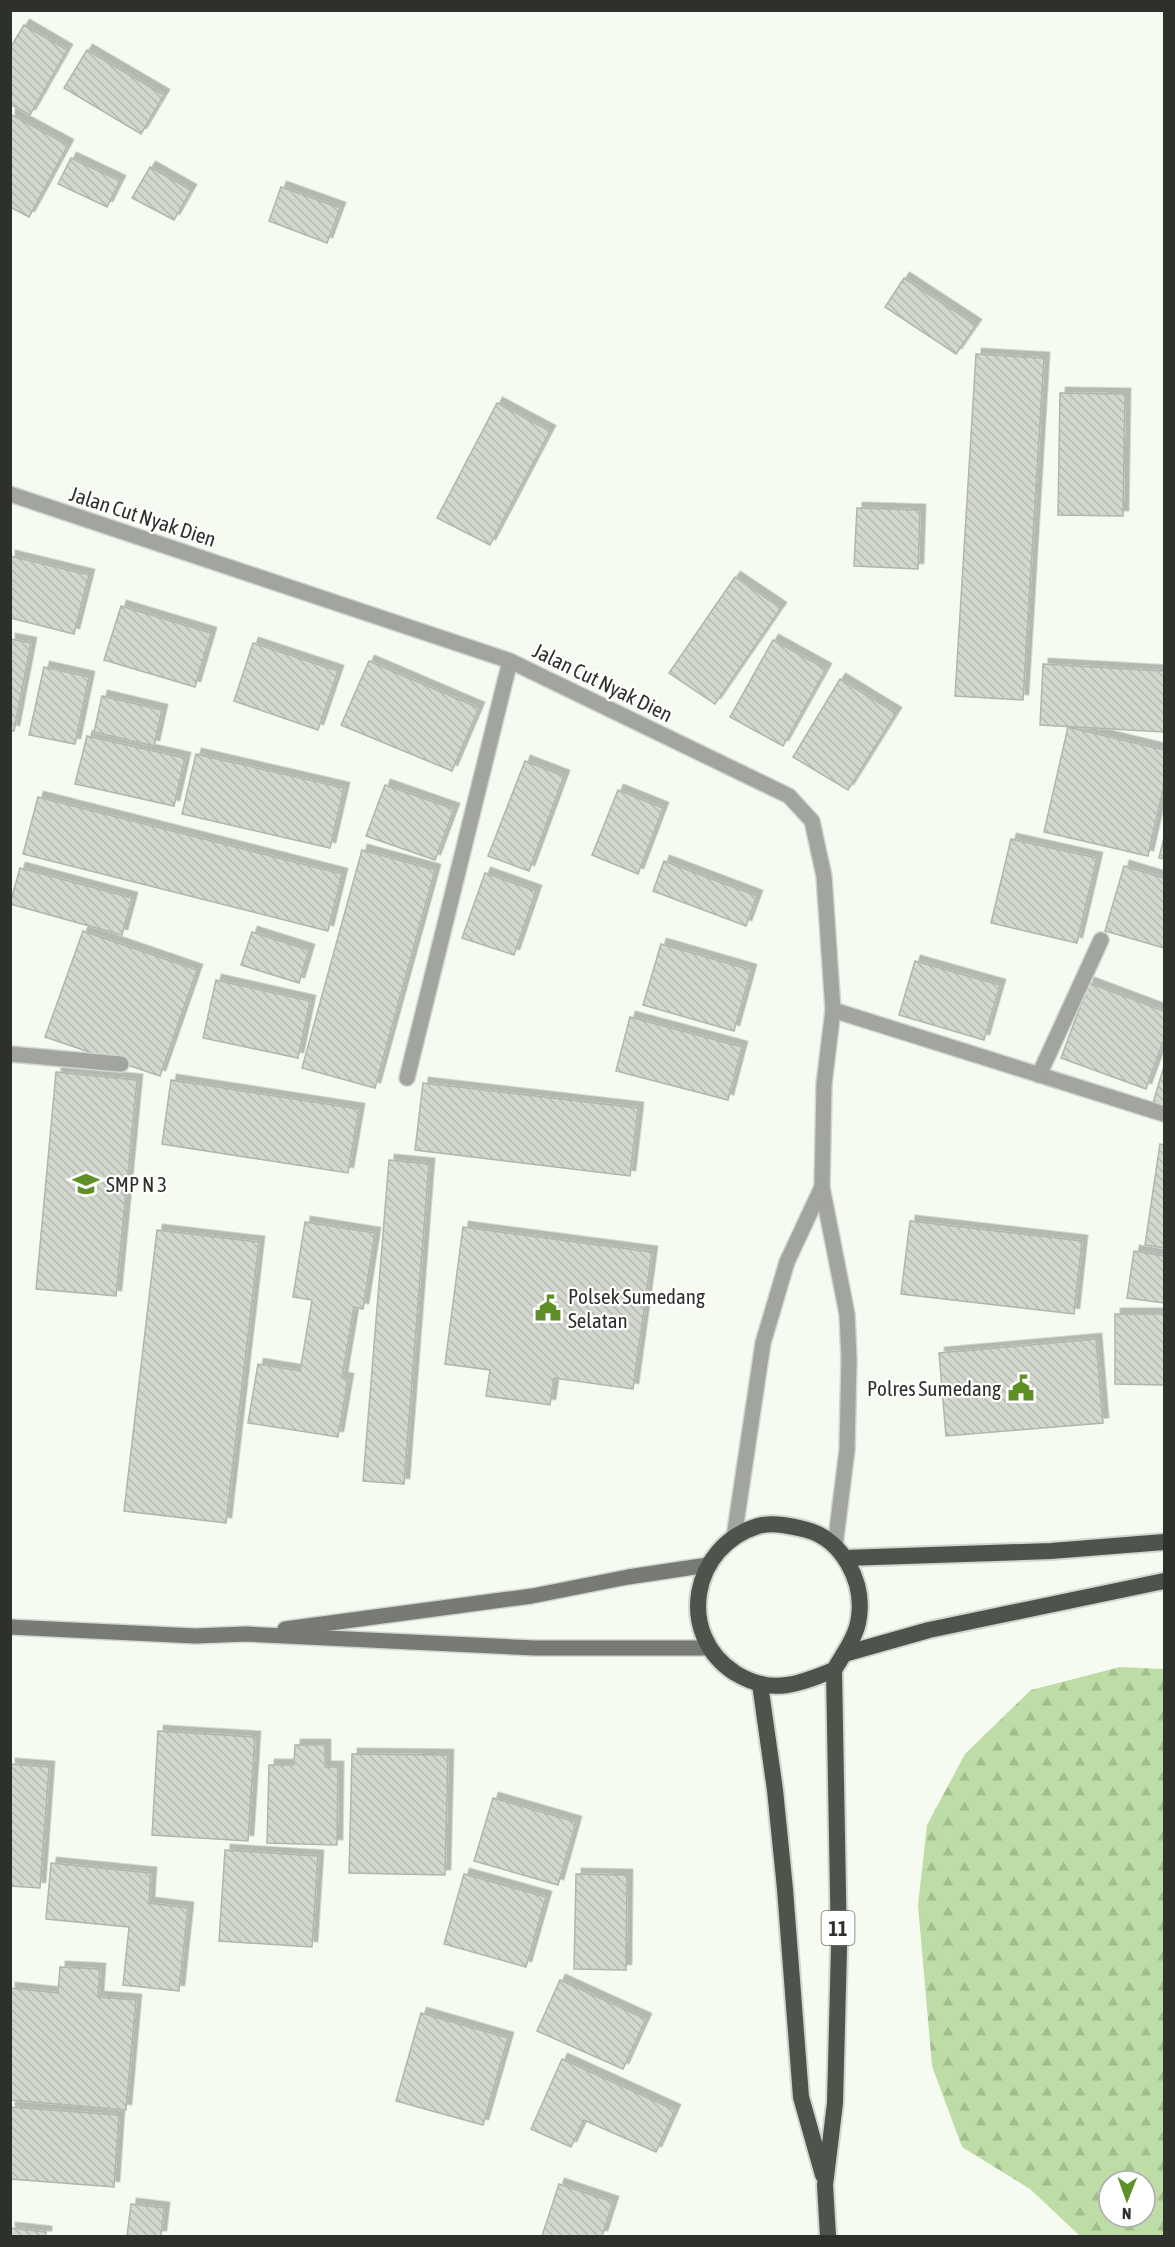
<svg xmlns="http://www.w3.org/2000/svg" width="1175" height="2247" viewBox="0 0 1175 2247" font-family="'Asap Condensed',sans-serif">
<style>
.forest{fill:url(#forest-firs);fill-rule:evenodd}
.building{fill:url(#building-back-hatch);stroke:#b0b6ac;stroke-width:1.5;filter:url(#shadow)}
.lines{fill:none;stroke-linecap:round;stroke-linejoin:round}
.minor-casing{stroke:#d1d6ce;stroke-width:18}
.tertiary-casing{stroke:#d1d6ce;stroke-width:18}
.secondary-casing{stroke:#d1d6ce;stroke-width:18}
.trunk-casing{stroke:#d1d6ce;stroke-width:20}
.minor{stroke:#a2a4a0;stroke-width:15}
.tertiary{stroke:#a2a4a0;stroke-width:15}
.secondary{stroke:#787b75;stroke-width:15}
.trunk{stroke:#4e534c;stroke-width:16}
.labels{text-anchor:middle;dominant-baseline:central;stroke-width:4.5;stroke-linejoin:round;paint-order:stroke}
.shield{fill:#fff;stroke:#6d6e6b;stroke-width:1.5}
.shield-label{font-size:20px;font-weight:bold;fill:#2e302c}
.street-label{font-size:21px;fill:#2e302c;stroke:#fff}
.poi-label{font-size:21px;fill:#2e302c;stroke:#fff;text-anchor:start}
</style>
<defs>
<pattern id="forest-firs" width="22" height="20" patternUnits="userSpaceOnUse" patternTransform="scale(1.5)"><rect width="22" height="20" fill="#bedca5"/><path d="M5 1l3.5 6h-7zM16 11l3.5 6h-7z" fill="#a4bd8e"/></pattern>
<pattern id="building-back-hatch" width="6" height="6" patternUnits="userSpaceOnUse" patternTransform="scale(1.5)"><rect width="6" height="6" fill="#d3d8ce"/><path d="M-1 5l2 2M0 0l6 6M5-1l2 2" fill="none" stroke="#b5bab1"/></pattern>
<filter id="shadow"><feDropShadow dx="5.5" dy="-5.5" stdDeviation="0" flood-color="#0004"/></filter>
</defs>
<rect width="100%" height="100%" fill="#f5fbf1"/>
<path class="forest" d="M1120 1667 1164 1669V2236H1080L1030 2189 962 2147 932 2066 918 1905 927 1825 965 1754 1031 1690ZM1109 2181H1145V2217H1109Z"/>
<g class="building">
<polygon points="24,25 67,50 30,115 10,104 10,48"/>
<polygon points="87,50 164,95 141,134 64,88"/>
<polygon points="10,114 68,145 29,217 10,207"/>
<polygon points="71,158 120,181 107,207 58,184"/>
<polygon points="150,167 191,190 174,220 132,198"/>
<polygon points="281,187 340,208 327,243 269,221"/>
<polygon points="904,278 976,325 956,354 885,307"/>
<polygon points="976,354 1044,358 1023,700 955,696"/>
<polygon points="1060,393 1125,394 1123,516 1058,515"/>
<polygon points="497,403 550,431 490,545 437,518"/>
<polygon points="857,508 920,510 918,569 854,566"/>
<polygon points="10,556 89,575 74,634 10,618"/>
<polygon points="735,577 781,608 715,704 669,673"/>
<polygon points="121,606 211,633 195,687 104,660"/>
<polygon points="10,639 31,643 14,731 10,730"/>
<polygon points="773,640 826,669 783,746 730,717"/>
<polygon points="253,643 338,671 318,730 234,701"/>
<polygon points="369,661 479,708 452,771 341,725"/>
<polygon points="1043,664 1164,671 1164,732 1040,725"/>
<polygon points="44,667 89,677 75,744 29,735"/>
<polygon points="840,679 896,713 848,790 793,757"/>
<polygon points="102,696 162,710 154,746 94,732"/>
<polygon points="1068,727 1164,750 1164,785 1148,856 1044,832"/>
<polygon points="87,736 185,758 174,806 75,784"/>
<polygon points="196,754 344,788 330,848 182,814"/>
<polygon points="525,761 564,776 529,871 488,856"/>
<polygon points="385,785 454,809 435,860 366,836"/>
<polygon points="618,790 663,808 638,874 592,855"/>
<polygon points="38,797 342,874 328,931 23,854"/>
<polygon points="1164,837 1164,859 1159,858"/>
<polygon points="1011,839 1097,858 1077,943 991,923"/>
<polygon points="362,850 435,870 375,1088 302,1068"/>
<polygon points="664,861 757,896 746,926 653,891"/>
<polygon points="1124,866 1164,878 1164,948 1105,931"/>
<polygon points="20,868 132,898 122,935 10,904"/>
<polygon points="485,873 536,891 514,955 462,938"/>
<polygon points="83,931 197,970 160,1076 45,1037"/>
<polygon points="252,932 309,950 299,983 241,965"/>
<polygon points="661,944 751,970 734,1031 643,1005"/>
<polygon points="915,961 1000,985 984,1040 899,1015"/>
<polygon points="216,980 310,1001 298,1058 203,1038"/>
<polygon points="1089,983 1164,1011 1164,1039 1146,1089 1061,1058"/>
<polygon points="630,1017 742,1047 728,1100 616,1071"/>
<polygon points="1164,1066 1164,1106 1153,1103"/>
<polygon points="56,1072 137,1080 116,1296 36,1289"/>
<polygon points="171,1080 359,1109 348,1173 162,1144"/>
<polygon points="423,1083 638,1108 630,1176 415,1150"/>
<polygon points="1160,1144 1164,1145 1164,1248 1145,1245"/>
<polygon points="389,1160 429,1164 404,1484 363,1481"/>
<polygon points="910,1221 1082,1241 1074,1314 901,1294"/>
<polygon points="305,1222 375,1233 363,1309 354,1307 342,1378 348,1379 338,1437 248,1423 258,1364 300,1371 312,1300 293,1297"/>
<polygon points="463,1227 652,1252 633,1389 554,1378 550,1405 486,1396 490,1370 445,1364"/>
<polygon points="157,1230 259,1242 226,1523 124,1511"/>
<polygon points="1134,1251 1164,1256 1164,1303 1127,1298"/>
<polygon points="1115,1314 1164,1314 1164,1385 1115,1384"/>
<polygon points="1096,1339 1103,1423 946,1436 939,1353"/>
<polygon points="158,1731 255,1737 248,1841 152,1835"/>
<polygon points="295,1745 325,1745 325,1767 338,1767 337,1845 267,1843 269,1765 294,1765"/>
<polygon points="352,1754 448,1755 445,1875 349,1873"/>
<polygon points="10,1764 49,1767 40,1888 10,1886"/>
<polygon points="493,1798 576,1822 558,1885 474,1861"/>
<polygon points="225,1850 318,1856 312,1947 219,1941"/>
<polygon points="51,1863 151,1873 149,1903 188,1908 179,1991 123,1985 129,1927 46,1919"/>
<polygon points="464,1874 546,1897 526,1967 444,1944"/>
<polygon points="576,1874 627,1875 626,1970 574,1969"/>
<polygon points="60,1967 100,1969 98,1997 136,2000 126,2110 10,2100 10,1988 58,1993"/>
<polygon points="560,1980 646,2019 623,2069 537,2031"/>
<polygon points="421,2013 508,2038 483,2125 396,2101"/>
<polygon points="562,2059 675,2110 656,2152 584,2120 571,2147 531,2129"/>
<polygon points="10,2107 119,2115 114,2187 10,2179"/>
<polygon points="559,2184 613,2202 602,2236 542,2236"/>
<polygon points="131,2204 164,2208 161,2236 127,2236"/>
<polygon points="10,2228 46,2232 46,2236 10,2236"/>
</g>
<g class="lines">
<g class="minor-casing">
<g id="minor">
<polyline points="833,1010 1164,1114"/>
<polyline points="10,1054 121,1064"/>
<polyline points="1039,1075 1101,940"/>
<polyline points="407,1078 510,661"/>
</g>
</g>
<g class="tertiary-casing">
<g id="tertiary">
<polyline points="10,494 510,661 789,796 812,821 824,876 833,1010 824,1084 822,1187 847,1314 849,1359 847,1450 835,1546"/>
<polyline points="734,1537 763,1343 787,1262 822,1187"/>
</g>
</g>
<g class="secondary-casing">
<g id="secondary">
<polyline points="10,1627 195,1636 246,1634 535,1648 710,1648"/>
<polyline points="285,1629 532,1596 628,1577 708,1565"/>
</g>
</g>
<g class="trunk-casing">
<g id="trunk">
<polyline points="845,1558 1051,1551 1164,1542"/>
<polyline points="844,1654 929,1630 1164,1581"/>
<polyline points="760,1684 775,1790 785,1889 801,2097 823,2175"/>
<path d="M828 2236 825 2185 835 2103 839 1948 834 1670C844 1653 857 1636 859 1617 864 1582 843 1540 807 1530 791 1526 774 1522 758 1526 692 1546 675 1634 735 1673 750 1682 769 1688 787 1685 803 1683 819 1676 834 1670"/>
</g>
</g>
<use href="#minor" class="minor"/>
<use href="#tertiary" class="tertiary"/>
<use href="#secondary" class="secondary"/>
<use href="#trunk" class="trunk"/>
</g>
<defs>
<g id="school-bare" transform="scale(2.07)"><path d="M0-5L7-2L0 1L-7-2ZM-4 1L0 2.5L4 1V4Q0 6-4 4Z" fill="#5f9027" stroke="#fff" stroke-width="2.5" paint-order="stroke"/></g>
<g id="civic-bare" transform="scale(2.07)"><path d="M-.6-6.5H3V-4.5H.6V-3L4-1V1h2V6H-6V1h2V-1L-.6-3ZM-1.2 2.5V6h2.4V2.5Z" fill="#5f9027" stroke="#fff" stroke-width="2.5" paint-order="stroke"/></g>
</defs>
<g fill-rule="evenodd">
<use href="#school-bare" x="86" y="1184"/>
<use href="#civic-bare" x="548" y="1308"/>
<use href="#civic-bare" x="1021" y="1388"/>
</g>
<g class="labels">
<rect class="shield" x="821.5" y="1911" width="33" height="34" rx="4.5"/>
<g class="shield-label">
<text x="838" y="1928">11</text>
</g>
<g class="street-label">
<text transform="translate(143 516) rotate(18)">Jalan Cut Nyak Dien</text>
<text transform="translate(603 682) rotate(26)">Jalan Cut Nyak Dien</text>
</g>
<g class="poi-label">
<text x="106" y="1184">SMP N 3</text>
<text x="568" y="1296">Polsek Sumedang<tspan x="568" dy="24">Selatan</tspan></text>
<text x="1001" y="1388" text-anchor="end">Polres Sumedang</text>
</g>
</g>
<rect width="1175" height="2247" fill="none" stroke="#2e302c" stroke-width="24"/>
<g transform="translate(1127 2199) rotate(181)"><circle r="28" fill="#ffffff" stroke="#abacab" stroke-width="1.5"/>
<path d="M0-4.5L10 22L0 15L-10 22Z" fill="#5f9027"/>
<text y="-9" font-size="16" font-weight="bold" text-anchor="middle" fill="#2e302c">N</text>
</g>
</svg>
